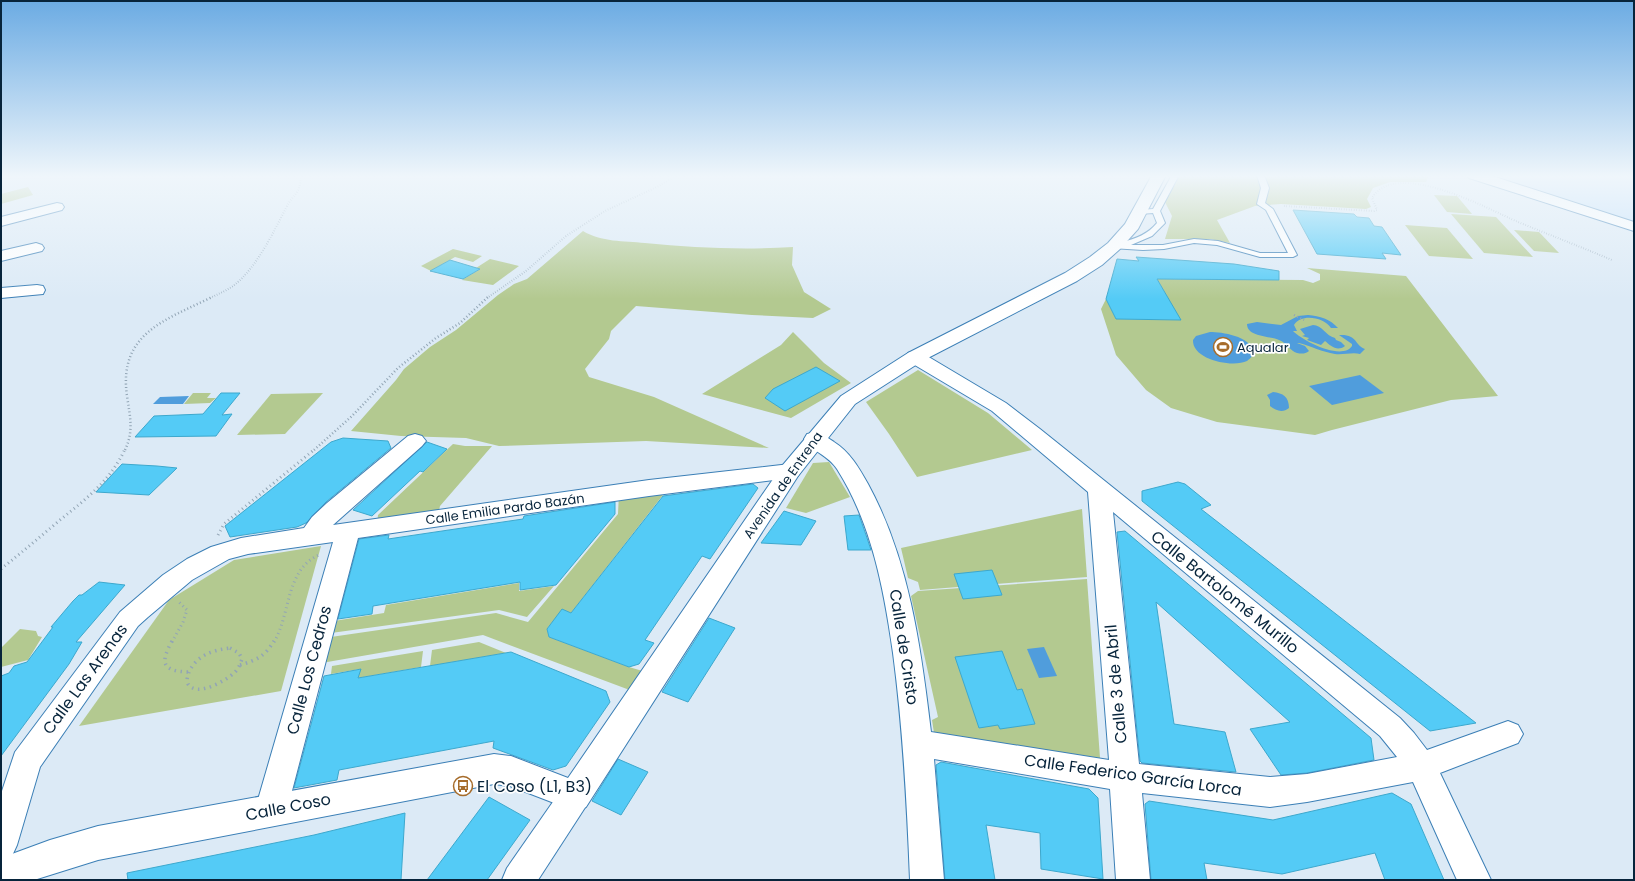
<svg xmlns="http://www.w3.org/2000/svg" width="1635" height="881" viewBox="0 0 1635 881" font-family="Poppins,sans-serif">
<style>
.built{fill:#c3e0fb}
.green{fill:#b3c990}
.water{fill:#509ddc}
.building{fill:#54cbf6;stroke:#3da8cd}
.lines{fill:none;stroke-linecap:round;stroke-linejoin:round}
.service-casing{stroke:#3b7fb6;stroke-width:2}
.minor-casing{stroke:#3b7fb6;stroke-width:2}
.secondary-casing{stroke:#3b7fb6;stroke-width:2}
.path-far3{stroke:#92a5b5;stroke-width:2;stroke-dasharray:0.5 2;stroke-linecap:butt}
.path-far2{stroke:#92a5b5;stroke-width:2.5;stroke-dasharray:1 2.5;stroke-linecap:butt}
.path-far1{stroke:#92a5b5;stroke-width:3;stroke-dasharray:1 3.5;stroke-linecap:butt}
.path{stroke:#92a5b5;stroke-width:3.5;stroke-dasharray:1.5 4.5;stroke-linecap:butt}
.service{fill:#fff;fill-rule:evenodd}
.minor{fill:#fff;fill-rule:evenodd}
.secondary{fill:#fff;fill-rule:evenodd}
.labels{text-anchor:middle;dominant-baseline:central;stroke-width:3.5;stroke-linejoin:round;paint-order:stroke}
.poi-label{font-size:13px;fill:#07243b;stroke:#fff;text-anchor:start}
.street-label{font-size:13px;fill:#07243b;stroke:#fff}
.near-street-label{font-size:16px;fill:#07243b;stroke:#fff}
.near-poi-label{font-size:16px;fill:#07243b;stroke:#fff;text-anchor:start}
</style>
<rect width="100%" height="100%" fill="#dceaf6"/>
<polygon class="built" points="1492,175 1634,175 1634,223"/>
<g class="green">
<polygon points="1180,175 1429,175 1426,182 1390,182 1373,188 1367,199 1371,207 1366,209 1281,204 1255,206 1217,220 1230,243 1210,239 1165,239 1172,216 1165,202"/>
<polygon points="28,187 33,195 1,204 1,194"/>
<polygon points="1434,195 1457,196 1472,214 1447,212"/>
<polygon points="1451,214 1496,217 1533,257 1484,253"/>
<polygon points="1405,225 1447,228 1473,259 1429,256"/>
<polygon points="1514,230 1539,232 1559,253 1534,251"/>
<path d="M583 231C601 242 624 241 645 243 694 248 744 250 793 247L792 265 804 292 831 309 813 318 752 315 636 306 611 331 609 339 585 369 589 377 654 397 769 448 646 441 499 446 466 438 401 436 351 431 396 380 404 369 430 347 456 330 498 295 514 284 527 279Z"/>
<polygon points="453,249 482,256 473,262 455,257 431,271 421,266"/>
<polygon points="490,259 519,266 493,285 462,280 480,269 476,268"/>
<polygon points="1307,268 1406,276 1498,396 1451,400 1332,430 1315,435 1217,422 1171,408 1146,390 1116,355 1101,309 1106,299 1116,319 1180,320 1157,279 1303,280 1313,283 1320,280 1320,274"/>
<polygon points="793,332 824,363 851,383 791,418 702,394 781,345"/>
<polygon points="918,370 988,413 1032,450 917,477 889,434 866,402"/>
<polygon points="193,393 211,393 207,398 216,398 210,403 184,404"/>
<polygon points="323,393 285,434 237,435 271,394"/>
<polygon points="453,444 465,446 492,446 440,506 438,515 377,524 378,515"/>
<polygon points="829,462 850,497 806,513 786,508 813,463"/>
<polygon points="670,486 571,613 562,610 547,629 549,637 629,667 656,675 643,695 483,635 310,665 317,639 496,613 528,622 618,514 619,493"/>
<polygon points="1082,509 1087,577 920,590 918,582 908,578 901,548"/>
<polygon points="321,546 281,691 79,726 169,600 234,560"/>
<polygon points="1087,579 1100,758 934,733 932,720 938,717 911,596 918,591"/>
<polygon points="519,583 519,591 554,586 527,617 499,610 331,633 334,621 384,613 386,605"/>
<polygon points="20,629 36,631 38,636 42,637 28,660 1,667 1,648"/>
<polygon points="479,642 506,653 430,666 432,650"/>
<polygon points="423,651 421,667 358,678 360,669 331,674 332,666"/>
</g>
<g class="water">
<path d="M1308 315C1320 316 1330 319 1338 328H1331C1324 317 1301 313 1294 325L1297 331H1293C1303 341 1342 361 1352 346V344L1339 335C1358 334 1354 345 1365 349L1360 354C1353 352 1343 355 1335 354 1322 352 1311 346 1299 343H1297L1305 346 1309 351C1305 354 1302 354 1297 353 1290 351 1287 343 1279 340 1270 336 1247 337 1247 324L1257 322 1281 325 1298 316Z"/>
<path d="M1313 325C1322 325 1326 336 1335 338L1336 340 1341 342 1345 346C1337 352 1331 346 1325 341L1321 345 1307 340 1309 338 1302 336 1305 335 1300 329Z"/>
<path d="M1210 332C1222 332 1250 336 1253 351 1254 355 1251 358 1247 361 1233 368 1192 360 1193 340L1196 336Z"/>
<polygon points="1360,375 1384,393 1332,405 1309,386"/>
<path d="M1273 392C1283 393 1289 397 1289 408 1283 413 1276 411 1270 406V400L1267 395Z"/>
<polygon points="189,396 183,404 153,404 160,397"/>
<polygon points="1044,647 1057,676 1039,678 1027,649"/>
</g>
<g class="building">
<polygon points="1293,210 1354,214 1357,217 1369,218 1374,226 1382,227 1401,255 1382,253 1386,259 1317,254"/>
<polygon points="1136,257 1234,264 1279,271 1279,280 1157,279 1181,320 1116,319 1106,299 1117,259 1139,261"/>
<polygon points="450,260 480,269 463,279 430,271"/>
<polygon points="816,367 840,381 785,411 765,398 773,389"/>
<polygon points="221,393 240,393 222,415 232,414 216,436 135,437 154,416 203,414"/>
<polygon points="343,438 388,441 391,448 326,502 306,523 297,527 230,537 225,526 331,442"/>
<polygon points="427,442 447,449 423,472 420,471 372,516 353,510"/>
<polygon points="122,464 157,466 177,468 149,495 96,492"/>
<polygon points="1178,482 1185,484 1211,505 1201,509 1476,723 1430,731 1142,501 1142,491"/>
<polygon points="753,484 758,488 710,559 702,556 645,640 654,643 639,664 629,667 549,637 547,629 562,609 571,613 663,496"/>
<polygon points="615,502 615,514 556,585 520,590 520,582 373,606 372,614 338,619 359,539 389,535 388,539 523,519 524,516"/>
<polygon points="784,511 816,521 801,545 761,543"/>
<polygon points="859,515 866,535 871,550 848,550 844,516"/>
<polygon points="1125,531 1371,738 1374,760 1307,773 1281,775 1250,729 1290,722 1156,602 1174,724 1225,732 1236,772 1142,763 1140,761 1117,532"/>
<polygon points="992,570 1002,595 963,599 954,574"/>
<polygon points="99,582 125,585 76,642 82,642 69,664 1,756 1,676 9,673 14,666 27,662 53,627 51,627 73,601 79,595 82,595"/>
<polygon points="709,618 735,628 688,702 662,692"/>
<polygon points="1002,651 1017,690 1022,689 1035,724 1000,729 998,725 979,728 955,657"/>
<polygon points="511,652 606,691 610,702 566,766 553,770 493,748 494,741 339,770 337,780 294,788 324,676 361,669 358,678"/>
<polygon points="618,759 648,772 621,815 592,801"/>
<polygon points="941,762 1089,789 1098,798 1103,879 1041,869 1040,833 986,825 995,880 945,880 936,765"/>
<polygon points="1392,793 1411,804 1444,880 1385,880 1375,853 1282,874 1204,863 1207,880 1151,880 1145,804 1149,801 1273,820"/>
<polygon points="489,797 530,820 487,880 427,880"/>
<polygon points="405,813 401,880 128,880 127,873 314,835"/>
</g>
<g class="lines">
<g class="service-casing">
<path id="service" d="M1172 175H1179L1160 211 1165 223 1152 236 1131 245H1163L1194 239 1218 241 1260 253H1288L1266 210 1257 204 1261 188 1257 175H1264L1269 188 1265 203 1273 209 1297 255 1293 257H1260L1217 245 1194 243 1164 249 1143 250 1111 248V244H1121L1122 242C1136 239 1148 234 1157 223L1153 213 1140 214 1136 212 1140 210 1153 209Z"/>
</g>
<g class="minor-casing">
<g id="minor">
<polygon points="1467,175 1489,175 1634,222 1634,231 1469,178"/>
<polygon points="57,203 62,204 64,207 62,210 1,226 1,217"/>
<polygon points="36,243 42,245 44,248 42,251 1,261 1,251"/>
<polygon points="37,285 43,286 45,290 43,294 1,298 1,288"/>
<path d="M915 351 922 353 1006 403 1040 429 1400 718 1414 733 1427 750 1508 721 1518 725 1523 734 1518 743 1440 773 1491 880H1457L1413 782 1307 802 1270 807 1142 793 1150 880H1116L1110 789 934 759 944 880H910C907 804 903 728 893 653 884 590 872 524 837 469 828 455 811 451 804 439L807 434C818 431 825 436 834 442 850 452 859 468 868 484 909 559 921 647 931 732L1109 760 1088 492 992 411 908 361 906 357 908 353ZM1113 512 1380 736 1397 757 1307 774 1270 777 1139 764Z"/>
<polygon points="415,434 422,436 426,441 422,446 333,525 649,480 790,464 798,466 801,471 798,476 790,478 649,496 358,538 287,810 282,821 271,825 260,821 255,810 333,542 248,554 229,559 192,580 148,617 138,626 40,767 17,845 12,856 1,861 1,794 15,752 120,612 163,575 187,559 211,547 241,538 304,528 312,517 327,503 408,436"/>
<polygon points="575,781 586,786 591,796 586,806 538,880 502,880 507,868 564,786"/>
</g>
</g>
<g class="secondary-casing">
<polygon id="secondary" points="1152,175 1166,175 1138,229 1120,249 1102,265 1077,281 922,361 855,404 798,476 586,807 575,811 510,786 494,784 98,860 34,880 1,880 1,858 50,840 98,826 494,754 511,756 568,778 782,466 841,396 908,353 1065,273 1090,257 1108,243 1125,224"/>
</g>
<g class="path-far3">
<path d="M1284 206 1374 211 1377 210 1372 198C1396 158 1488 209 1518 222 1550 235 1581 247 1612 260"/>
<path d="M210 298C218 294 226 291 233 286 256 269 273 233 286 208 294 192 300 196 301 175"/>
<polyline points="487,298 526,271 566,236 605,211 659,186 677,175"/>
</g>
<g class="path-far2">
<polyline points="1294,315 1304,320"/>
<path d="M125 450C134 431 130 417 127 396 118 333 166 320 212 297"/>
<polyline points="314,450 352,416 398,368 436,338 460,323 488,297"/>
</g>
<g class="path-far1">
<polyline points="218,535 224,524 315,449"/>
<path d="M1 569C21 553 40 537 60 520 86 499 111 480 125 449"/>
<polyline points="172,642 183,622 187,610 179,602"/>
<path d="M274 642C291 614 285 570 319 555"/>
</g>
<g class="path">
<path d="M172 641C160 663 162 671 188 672"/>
<path d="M230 648 239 653 242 659C240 664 239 668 235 672 227 680 197 698 188 684 186 680 188 675 189 672 197 655 213 650 230 648Z"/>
<path d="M240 665C257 660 265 656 274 641"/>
</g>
<use href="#service" class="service"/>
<use href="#minor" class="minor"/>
<use href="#secondary" class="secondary"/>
</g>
<linearGradient id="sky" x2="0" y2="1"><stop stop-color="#6babe3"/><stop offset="0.59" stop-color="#eff6fb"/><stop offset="1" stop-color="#eff6fb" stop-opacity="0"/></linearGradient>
<rect width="1635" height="299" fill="url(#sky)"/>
<defs>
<g id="stadium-ring" transform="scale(1)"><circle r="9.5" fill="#fff" stroke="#a66c2b" stroke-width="1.5"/><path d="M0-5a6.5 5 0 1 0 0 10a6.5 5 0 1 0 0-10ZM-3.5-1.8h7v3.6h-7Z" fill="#a66c2b"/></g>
<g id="bus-ring" transform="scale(1)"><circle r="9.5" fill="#fff" stroke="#a66c2b" stroke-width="1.5"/><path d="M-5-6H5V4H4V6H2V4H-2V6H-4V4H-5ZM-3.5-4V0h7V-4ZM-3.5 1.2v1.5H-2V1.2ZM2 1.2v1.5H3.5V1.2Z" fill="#a66c2b"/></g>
</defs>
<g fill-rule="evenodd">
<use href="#stadium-ring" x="1223" y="347"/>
<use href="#bus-ring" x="463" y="786"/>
</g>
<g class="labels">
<g class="poi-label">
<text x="1237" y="347">Aqualar</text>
</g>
<g class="street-label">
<text transform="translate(783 485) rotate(-55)">Avenida de Entrena</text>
<text transform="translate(505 509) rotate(-8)">Calle Emilia Pardo Bazán</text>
</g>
<g class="near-street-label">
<text transform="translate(1225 592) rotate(39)">Calle Bartolomé Murillo</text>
<text transform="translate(904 647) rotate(81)">Calle de Cristo</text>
<text transform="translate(309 670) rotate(-75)">Calle Los Cedros</text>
<text transform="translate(85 679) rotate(-54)">Calle Las Arenas</text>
<text transform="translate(1116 684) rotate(-95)">Calle 3 de Abril</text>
<text transform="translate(1133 775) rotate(8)">Calle Federico García Lorca</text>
<text transform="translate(288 807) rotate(-11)">Calle Coso</text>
</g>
<g class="near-poi-label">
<text x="477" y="786">El Coso (L1, B3)</text>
</g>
</g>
<rect width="1635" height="881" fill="none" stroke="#07243b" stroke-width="4"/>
</svg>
